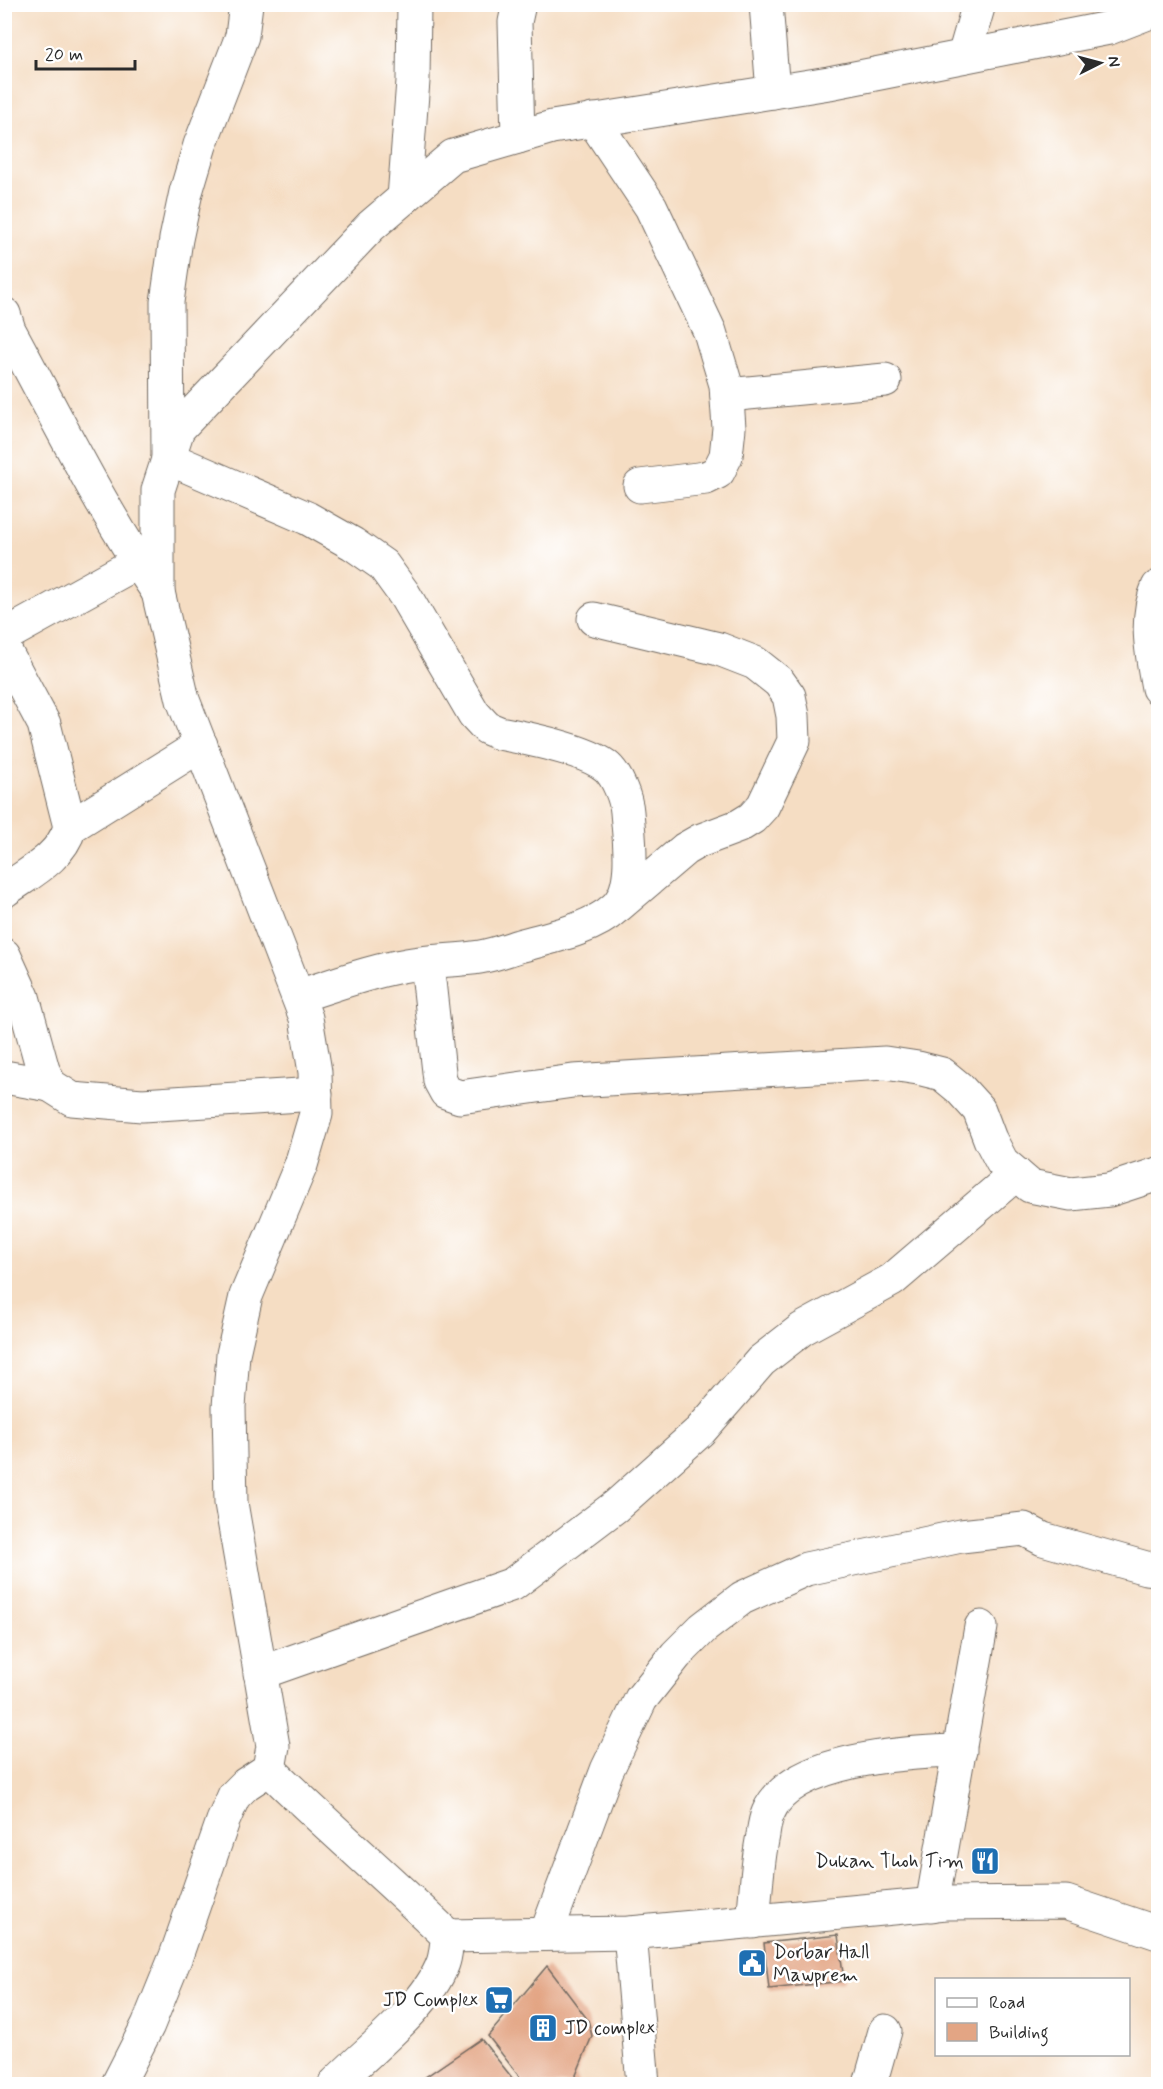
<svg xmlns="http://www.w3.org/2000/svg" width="1163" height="2089" viewBox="0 0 1163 2089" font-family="Mynerve,sans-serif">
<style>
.building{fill:#e3a584}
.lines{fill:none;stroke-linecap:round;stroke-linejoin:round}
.minor-casing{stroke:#726960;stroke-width:35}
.minor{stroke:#fff;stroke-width:33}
.labels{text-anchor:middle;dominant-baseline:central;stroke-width:5;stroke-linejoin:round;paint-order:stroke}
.poi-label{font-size:20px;fill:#2b2b2b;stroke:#fff;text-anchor:end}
</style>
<rect width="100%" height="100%" fill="#fff"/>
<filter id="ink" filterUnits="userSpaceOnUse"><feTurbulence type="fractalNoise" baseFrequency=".0167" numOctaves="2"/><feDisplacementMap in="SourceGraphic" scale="12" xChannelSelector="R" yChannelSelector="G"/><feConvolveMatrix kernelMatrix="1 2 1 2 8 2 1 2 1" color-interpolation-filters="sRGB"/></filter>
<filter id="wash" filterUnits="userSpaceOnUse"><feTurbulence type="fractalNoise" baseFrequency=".008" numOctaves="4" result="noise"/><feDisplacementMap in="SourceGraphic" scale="24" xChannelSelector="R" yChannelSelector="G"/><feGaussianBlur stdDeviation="1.35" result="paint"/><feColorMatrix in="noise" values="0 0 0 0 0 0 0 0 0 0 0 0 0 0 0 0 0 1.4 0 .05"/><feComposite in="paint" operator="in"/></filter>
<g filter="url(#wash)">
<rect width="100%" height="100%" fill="#f5ddc3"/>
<g id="blocks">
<g class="building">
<polygon points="838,1935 844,1981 769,1989 764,1943"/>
<polygon points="547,1966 588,2020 592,2036 576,2075 578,2084 525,2084 488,2036"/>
<polygon points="481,2039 517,2084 428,2084 424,2078"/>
</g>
</g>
</g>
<g filter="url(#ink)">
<use href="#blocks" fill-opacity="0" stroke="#726960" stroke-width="1.5"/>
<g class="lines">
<g class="minor-casing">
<g id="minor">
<path d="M246 4 242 36 200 145 186 192 176 239 167 302 168 458 307 518 353 544 383 565 404 594 474 714 487 728 499 733C526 738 587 750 607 767 617 776 626 798 627 812 629 838 637 888 615 908 593 929 548 938 519 946 506 950 493 955 480 957 456 961 431 960 407 965 370 971 334 985 298 996"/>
<polyline points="766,4 773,92"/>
<polyline points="964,56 979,4"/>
<polyline points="593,120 651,207 710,332 726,385 729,428 726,456 718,472 706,478 640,486"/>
<polyline points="518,137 515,22 519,4"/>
<polyline points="404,198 413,81 414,4"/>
<path d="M4 314 9 330C57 418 101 509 158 592"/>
<polyline points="727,395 885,380"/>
<path d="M1158 587C1144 619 1152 655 1158 688"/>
<polyline points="594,619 719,649 755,663 779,682 789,696 793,716 794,741 763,806 752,818 739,826 699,841 685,849 618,906"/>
<polyline points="4,636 138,562"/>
<path d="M4 649 44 724 70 827C61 858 29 873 4 891"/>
<polyline points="70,827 201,745"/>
<polyline points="4,955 23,997 43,1070 50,1085 72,1099 142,1105 316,1094"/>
<polyline points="427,963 440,1081 446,1092 460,1097 573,1081 885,1063 918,1068 942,1074 959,1088 979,1110 990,1139 1002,1162 1030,1186 1071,1194 1109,1190 1158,1174"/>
<polyline points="4,1077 50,1085"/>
<polyline points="260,1673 513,1584 616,1506 700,1431 761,1361 802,1329 892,1280 1016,1174"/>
<polyline points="269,1769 273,1746 231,1503 229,1407 233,1354 246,1296 301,1165 316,1114 315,1072 306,1018 183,700 158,592 158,490 178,429 371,226 453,156 552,127 829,83 1109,28 1158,9"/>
<polyline points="932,1905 981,1627"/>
<path d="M753 1922C756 1893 757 1864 763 1835 764 1828 765 1820 768 1813 791 1758 909 1752 960 1751"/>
<polyline points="630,1933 643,2084"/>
<polyline points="546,1934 607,1770 641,1699 676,1655 703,1628 742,1598 806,1569 961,1536 1024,1529 1043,1539 1146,1568 1158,1569"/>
<polyline points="448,1936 630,1933 946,1903 1066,1902 1158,1933"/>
<path d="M118 2084 148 2025 176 1956 223 1821 234 1796 246 1784 269 1769C327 1826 389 1879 448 1936 446 1944 446 1955 443 1963 427 2007 367 2051 335 2084"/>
<polyline points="870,2084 885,2031"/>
</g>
</g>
<use href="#minor" class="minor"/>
</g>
</g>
<defs>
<g id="restaurant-square" transform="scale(1.5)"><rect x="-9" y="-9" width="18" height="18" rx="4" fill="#1f6fb2" stroke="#fff"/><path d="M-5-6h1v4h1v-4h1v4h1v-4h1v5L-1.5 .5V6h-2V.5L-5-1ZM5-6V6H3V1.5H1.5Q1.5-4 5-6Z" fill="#fff"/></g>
<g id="civic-square" transform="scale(1.5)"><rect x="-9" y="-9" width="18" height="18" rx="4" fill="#1f6fb2" stroke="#fff"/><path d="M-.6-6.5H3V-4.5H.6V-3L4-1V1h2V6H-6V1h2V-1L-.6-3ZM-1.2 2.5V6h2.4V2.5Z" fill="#fff"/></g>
<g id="supermarket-square" transform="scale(1.5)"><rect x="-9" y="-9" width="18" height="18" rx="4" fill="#1f6fb2" stroke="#fff"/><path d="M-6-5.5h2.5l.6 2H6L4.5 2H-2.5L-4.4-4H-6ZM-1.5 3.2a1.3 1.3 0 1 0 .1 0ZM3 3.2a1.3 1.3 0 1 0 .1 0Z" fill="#fff"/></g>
<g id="building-square" transform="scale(1.5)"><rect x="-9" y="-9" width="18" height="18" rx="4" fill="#1f6fb2" stroke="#fff"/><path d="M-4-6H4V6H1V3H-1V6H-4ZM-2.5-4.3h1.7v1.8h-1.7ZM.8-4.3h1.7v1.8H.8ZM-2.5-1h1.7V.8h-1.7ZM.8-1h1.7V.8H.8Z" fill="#fff"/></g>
</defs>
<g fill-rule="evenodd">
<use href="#restaurant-square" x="985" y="1861"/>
<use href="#civic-square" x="752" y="1963"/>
<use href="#supermarket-square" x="499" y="2000"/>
<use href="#building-square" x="543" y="2028"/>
</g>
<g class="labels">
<g class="poi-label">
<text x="964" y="1861">Dukan Thoh Tim</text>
<text x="773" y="1952" text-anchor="start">Dorbar Hall<tspan x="773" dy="23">Mawprem</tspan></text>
<text x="478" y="2000">JD Complex</text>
<text x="564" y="2028" text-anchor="start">JD complex</text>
</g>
</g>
<rect width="1163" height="2089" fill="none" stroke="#fff" stroke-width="24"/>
<rect x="935" y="1978" width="195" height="78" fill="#ffffff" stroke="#aaaaaa" stroke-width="1.5"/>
<rect x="947" y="1998" width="30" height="9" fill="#ffffff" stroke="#aaaaaa" stroke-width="1.5"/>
<text x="989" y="2008" font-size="18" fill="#2b2b2b">Road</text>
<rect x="947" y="2023" width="30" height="18" fill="#e3a584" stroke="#aaaaaa" stroke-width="1.5"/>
<text x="989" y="2038" font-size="18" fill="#2b2b2b">Building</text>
<g transform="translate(1100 63) rotate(84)" stroke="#ffffff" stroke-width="4.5" paint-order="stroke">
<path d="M0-4.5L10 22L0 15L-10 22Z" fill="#2b2b2b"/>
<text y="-9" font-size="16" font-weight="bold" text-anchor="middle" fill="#2b2b2b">N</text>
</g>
<path d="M36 60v9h99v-9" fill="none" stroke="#2b2b2b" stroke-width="3"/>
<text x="45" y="60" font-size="18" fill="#2b2b2b" stroke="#ffffff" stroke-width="4.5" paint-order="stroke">20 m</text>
</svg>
